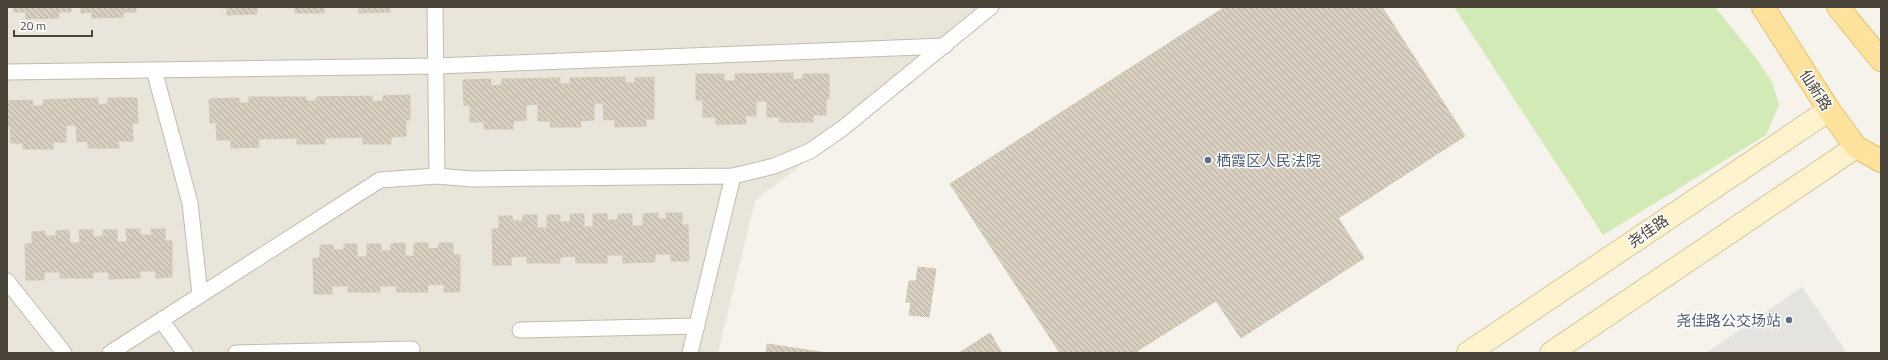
<svg xmlns="http://www.w3.org/2000/svg" width="1888" height="360" viewBox="0 0 1888 360" font-family="'Titillium Web','Noto Sans SC',sans-serif">
<style>
.residential{fill:#eae5da}
.park{fill:#d2eab5}
.parking{fill:#e5e3e0}
.building{fill:url(#building-back-hatch);stroke:#d3c7b4}
.lines{fill:none;stroke-linecap:round;stroke-linejoin:round}
.lane-casing{stroke:#c2bbae;stroke-width:17}
.secondary-casing{stroke:#d6c79b;stroke-width:24}
.primary-casing{stroke:#e6c16a;stroke-width:24}
.lane{stroke:#fff;stroke-width:15}
.secondary{stroke:#fff3cd;stroke-width:22}
.primary{stroke:#ffe39c;stroke-width:22}
.service-dot{fill:#5c6f8a;stroke:#fff;stroke-width:1.5}
.labels{text-anchor:middle;dominant-baseline:central;stroke-width:3;stroke-linejoin:round;paint-order:stroke}
.street-label{font-size:15px;fill:#4b4439;stroke:#fff}
.service-label{font-size:15px;fill:#4e5e75;stroke:#fff;text-anchor:start}
</style>
<defs>
<pattern id="building-back-hatch" width="6" height="6" patternUnits="userSpaceOnUse"><rect width="6" height="6" fill="#d8cfc1"/><path d="M-1 5l2 2M0 0l6 6M5-1l2 2" fill="none" stroke="#b1aa9e"/></pattern>
</defs>
<rect width="100%" height="100%" fill="#f6f3ec"/>
<polygon class="residential" points="7,7 1003,7 755,201 718,353 7,353"/>
<polygon class="park" points="1454,7 1715,7 1756,58 1772,82 1779,105 1766,135 1603,235"/>
<polygon class="parking" points="1802,287 1847,353 1706,353"/>
<g class="building">
<polygon points="14,7 71,7 71,12 58,12 59,18 26,19 26,12 14,12"/>
<polygon points="81,7 136,7 136,12 123,12 123,17 92,18 92,12 81,13"/>
<polygon points="214,7 257,7 257,14 227,15 227,8"/>
<polygon points="282,7 324,7 324,13 295,13 295,7"/>
<polygon points="359,7 390,7 390,12 359,13"/>
<polygon points="1225,7 1382,7 1465,136 1338,218 1364,258 1241,338 1216,301 1134,353 1060,353 950,184"/>
<polygon points="793,73 793,80 803,79 803,74 829,74 829,99 826,99 826,115 813,115 813,122 780,122 780,117 767,117 767,101 756,101 756,116 745,116 746,124 716,124 716,117 703,117 703,100 696,100 696,74 724,74 724,81 735,81 735,74"/>
<polygon points="625,77 625,83 635,83 635,78 654,77 654,119 646,119 646,126 615,127 615,120 604,120 603,103 594,103 594,120 580,121 581,127 551,127 550,121 538,121 538,104 526,105 526,120 513,121 513,129 484,129 484,122 470,122 470,105 464,105 463,80 491,79 491,86 502,85 502,79 560,78 560,84 570,84 570,78"/>
<polygon points="410,95 410,120 406,120 406,136 391,137 391,144 363,144 363,137 325,138 325,144 297,144 297,138 258,139 259,147 231,148 231,140 217,140 216,123 210,123 209,99 239,98 239,103 249,103 249,97 306,97 306,101 316,101 316,97 372,96 372,102 383,101 383,96"/>
<polygon points="98,98 98,105 108,104 108,98 137,98 138,123 132,123 133,141 118,141 119,148 88,148 88,141 77,142 76,125 66,125 66,142 53,142 53,149 23,149 23,143 11,143 10,126 7,126 7,101 32,100 33,106 43,106 43,100"/>
<polygon points="658,213 658,219 667,219 666,213 682,213 682,225 688,225 689,261 671,261 671,254 655,254 655,262 623,263 623,255 607,255 607,263 576,263 575,256 560,257 560,263 527,263 527,256 511,257 511,265 493,265 492,229 499,229 499,216 512,216 513,221 523,221 523,215 537,215 537,228 547,228 547,215 560,215 560,222 570,222 570,214 584,214 584,227 593,227 593,214 607,214 607,220 618,220 618,214 632,214 632,226 643,226 643,214"/>
<polygon points="126,229 140,229 140,235 152,235 151,229 165,229 165,241 172,241 172,277 156,278 156,271 140,271 140,278 109,279 109,272 93,272 93,278 60,278 60,272 44,272 44,280 26,280 25,244 32,244 32,232 45,231 45,236 56,236 56,231 69,230 70,243 80,243 79,230 93,230 93,237 103,237 103,230 117,230 117,242 127,242"/>
<polygon points="405,243 405,256 414,256 414,243 428,243 428,249 439,248 439,243 453,243 453,255 460,255 460,292 444,292 444,284 427,285 428,292 397,292 396,286 380,286 380,292 348,292 348,286 332,286 332,294 314,294 313,258 320,258 320,245 333,245 333,250 344,250 344,244 357,244 357,257 367,257 367,244 381,244 381,251 391,251 391,244"/>
<polygon points="918,267 936,269 929,317 909,315 911,302 906,302 909,281 916,281"/>
<polygon points="990,333 1002,353 959,353"/>
<polygon points="767,344 827,353 766,353"/>
</g>
<g class="lines">
<g class="lane-casing">
<g id="lane">
<polyline points="154,70 190,203 200,295"/>
<polyline points="7,72 437,66 945,46"/>
<polyline points="437,176 472,179 733,176 774,166 810,151 843,128 991,7"/>
<polyline points="7,281 64,353"/>
<polyline points="161,320 185,353"/>
<polyline points="520,330 697,326"/>
<polyline points="110,353 380,180 437,176 435,7"/>
<polyline points="236,353 412,349"/>
<polyline points="690,353 733,176"/>
</g>
</g>
<g class="secondary-casing">
<g id="secondary">
<polyline points="1468,353 1829,110"/>
<polyline points="1551,353 1856,147"/>
</g>
</g>
<g class="primary-casing">
<g id="primary">
<polyline points="1763,7 1829,110 1856,147 1881,161"/>
<polyline points="1838,7 1881,60"/>
</g>
</g>
<use href="#lane" class="lane"/>
<use href="#secondary" class="secondary"/>
<use href="#primary" class="primary"/>
</g>
<g class="service-dot">
<circle cx="1208" cy="160" r="4"/>
<circle cx="1789" cy="320" r="4"/>
</g>
<g class="labels">
<g class="street-label">
<text transform="translate(1816 90) rotate(57)">仙新路</text>
<text transform="translate(1648 231) rotate(-34)">尧佳路</text>
</g>
<g class="service-label">
<text x="1216" y="160">栖霞区人民法院</text>
<text x="1781" y="320" text-anchor="end">尧佳路公交场站</text>
</g>
</g>
<rect width="1888" height="360" fill="none" stroke="#4b4439" stroke-width="16"/>
<path d="M14 30v6h78v-6" fill="none" stroke="#4b4439" stroke-width="2"/>
<text x="20" y="30" font-size="12" fill="#4b4439" stroke="#ffffff" stroke-width="3" paint-order="stroke">20 m</text>
</svg>
